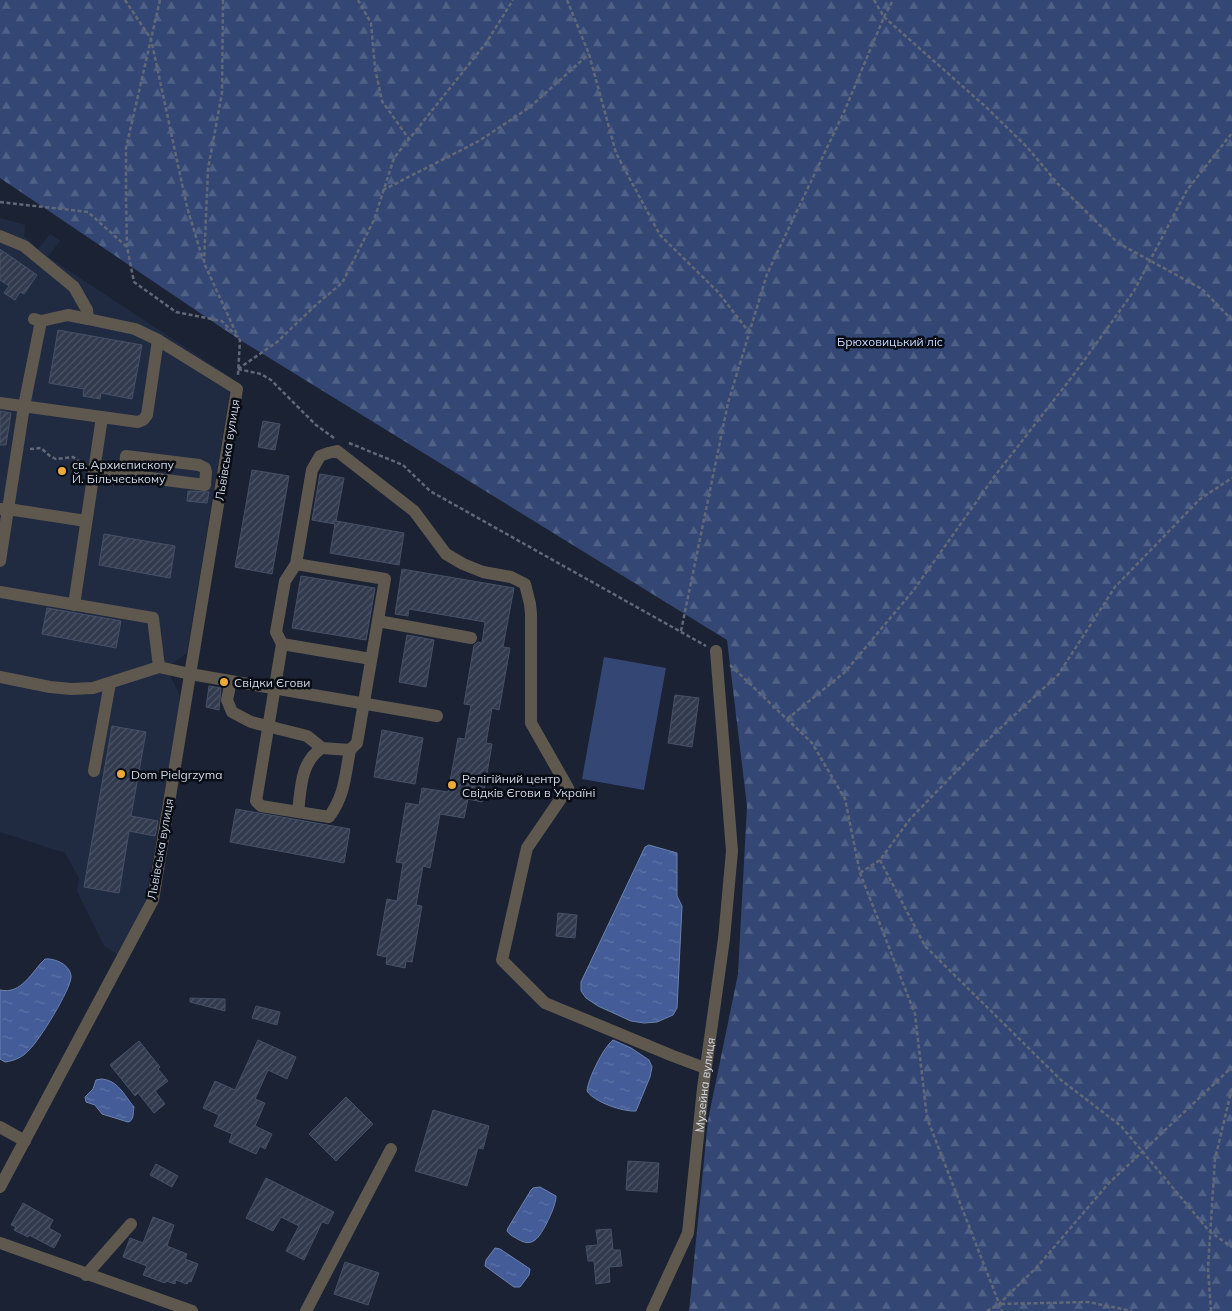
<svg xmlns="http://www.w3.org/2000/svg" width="1232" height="1311" viewBox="0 0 1232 1311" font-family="Mulish,sans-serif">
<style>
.built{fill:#202b42}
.forest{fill:url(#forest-firs)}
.park{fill:#344774}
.water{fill:url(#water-ripples);stroke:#6e82af}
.building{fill:url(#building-hatch);stroke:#475065}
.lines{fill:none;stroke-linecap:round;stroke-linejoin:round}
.path{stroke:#616877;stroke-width:2.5;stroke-dasharray:4 2.5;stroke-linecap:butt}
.minor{stroke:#5f584f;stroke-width:12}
.poi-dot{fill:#ebaa39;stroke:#080c14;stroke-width:2}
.labels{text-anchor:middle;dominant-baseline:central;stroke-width:5;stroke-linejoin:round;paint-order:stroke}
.park-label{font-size:12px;fill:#c7d8fc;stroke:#080c14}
.street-label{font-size:12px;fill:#d1d7e3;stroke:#080c14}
.poi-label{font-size:12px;fill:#d1d7e3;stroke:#080c14;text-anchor:start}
</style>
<defs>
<pattern id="forest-firs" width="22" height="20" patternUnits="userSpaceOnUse" patternTransform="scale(1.25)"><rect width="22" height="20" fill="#344774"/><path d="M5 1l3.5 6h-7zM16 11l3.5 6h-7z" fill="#506188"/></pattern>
<pattern id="water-ripples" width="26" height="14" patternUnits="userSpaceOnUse" patternTransform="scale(1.25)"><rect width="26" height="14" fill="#445d99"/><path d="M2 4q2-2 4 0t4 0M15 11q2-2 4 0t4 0" fill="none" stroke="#5e74a7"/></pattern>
<pattern id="building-hatch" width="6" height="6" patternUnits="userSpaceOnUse" patternTransform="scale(1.25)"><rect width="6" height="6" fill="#313a4e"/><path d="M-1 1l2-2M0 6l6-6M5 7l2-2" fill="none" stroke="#4e5667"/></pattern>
</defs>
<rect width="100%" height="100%" fill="#1a2234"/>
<polygon class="built" points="0,218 25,225 24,236 38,249 50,234 60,241 48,257 232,378 187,653 166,668 181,697 146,899 119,955 104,946 77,891 79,878 65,853 0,832"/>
<polygon class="forest" points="0,0 1232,0 1232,1311 689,1311 708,1120 738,974 747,806 727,640 240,340 0,178"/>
<polygon class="park" points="604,657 666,668 644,790 582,779"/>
<g class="water">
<polygon points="649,845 677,853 677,896 682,906 677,1008 673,1015 657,1022 644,1023 631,1021 598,1006 586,998 581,991 581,982 645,847"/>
<path d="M45 959C55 958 71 965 71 977 71 989 39 1041 29 1050 23 1057 14 1061 5 1062L0 1059V990C22 995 32 971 45 959Z"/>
<path d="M613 1040 631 1048 649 1060 652 1067 650 1077 636 1111C623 1112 594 1102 587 1091 588 1079 603 1048 613 1040Z"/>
<path d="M101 1079C118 1080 124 1095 134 1107 133 1113 134 1121 128 1122L102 1114 95 1105 86 1102 85 1097 93 1089 96 1080Z"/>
<path d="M540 1187 556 1196C557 1204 542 1236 535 1240 529 1245 522 1242 516 1238 512 1236 510 1235 507 1231L508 1228 531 1190 533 1188Z"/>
<polygon points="495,1248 500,1249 530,1269 529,1275 520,1287 514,1287 485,1266 486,1260"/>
</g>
<g class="building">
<polygon points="0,249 37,275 24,294 20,292 15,300 4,293 9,286 0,280"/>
<polygon points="58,330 142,345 132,399 101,393 100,399 83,396 84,389 49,383"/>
<polygon points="0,411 11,413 6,445 0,445"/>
<polygon points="263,421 280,424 275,450 258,447"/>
<polygon points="252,470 289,476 272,574 235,567"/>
<polygon points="320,474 344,478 336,521 404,533 399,565 330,553 335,524 312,520"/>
<polygon points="188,491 209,492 207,503 187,501"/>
<polygon points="104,534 175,546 170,578 99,565"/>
<polygon points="402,569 514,588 503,647 510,648 499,710 492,708 486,743 492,744 482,802 468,799 464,818 440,814 430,868 423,866 416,905 422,906 412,962 406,961 405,968 386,964 387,957 377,955 387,899 397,901 403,863 396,862 406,803 419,805 422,788 448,792 458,738 465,739 471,705 464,704 474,645 478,642 482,643 485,622 409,609 408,616 395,614"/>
<polygon points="301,576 375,588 366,640 292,628"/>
<polygon points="47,608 121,621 116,648 42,634"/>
<polygon points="407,635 434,640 426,687 399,682"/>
<polygon points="209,686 221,688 219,710 206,707"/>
<polygon points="675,695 699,698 692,747 668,743"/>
<polygon points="112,726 146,732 131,816 158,821 155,836 129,831 119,893 84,887"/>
<polygon points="382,730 423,738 415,784 374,777"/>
<polygon points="236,809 350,829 344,863 230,842"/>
<polygon points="558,913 577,915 575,938 556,936"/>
<polygon points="190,998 225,999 225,1011 190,1002"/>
<polygon points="256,1006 280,1012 277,1025 252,1018"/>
<polygon points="258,1040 296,1057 287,1079 268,1070 255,1099 265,1103 255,1126 272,1134 265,1149 260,1146 256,1154 229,1142 232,1134 214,1126 219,1115 203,1108 215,1081 235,1090"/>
<polygon points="139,1041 160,1067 158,1069 168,1081 155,1091 165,1104 154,1113 138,1093 135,1096 110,1065"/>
<polygon points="346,1097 373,1124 336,1161 309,1134"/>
<polygon points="433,1110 489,1126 483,1149 478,1148 467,1186 415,1171"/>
<polygon points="628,1161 659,1163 657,1192 626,1190"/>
<polygon points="156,1164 178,1176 172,1187 150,1175"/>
<polygon points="266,1178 334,1212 328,1224 322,1222 304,1260 286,1251 299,1226 281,1217 273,1231 246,1218"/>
<polygon points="23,1203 53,1220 49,1228 61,1235 54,1248 29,1235 28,1237 14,1230 16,1227 11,1225"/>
<polygon points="153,1217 174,1225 167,1246 187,1254 185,1259 198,1264 191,1282 189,1281 187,1284 176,1280 175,1284 166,1281 165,1283 143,1275 147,1266 123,1257 130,1238 143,1243"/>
<polygon points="611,1229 613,1250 620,1250 622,1266 609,1267 610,1282 596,1284 594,1261 588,1261 586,1246 598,1245 596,1230"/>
<polygon points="345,1262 379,1273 368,1305 334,1294"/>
</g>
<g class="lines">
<g class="path">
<polyline points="125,0 151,39 187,207 203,260"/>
<polyline points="160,0 126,148 126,199 127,247 134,282 176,312 222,321 240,340 238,375"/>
<polyline points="223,0 222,93 208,169 204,263 238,337"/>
<polyline points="358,0 371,23 375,68 382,101 409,139"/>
<polyline points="567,0 589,54 616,153 660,235 718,292 749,332"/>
<polyline points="874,0 884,17 986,107 1027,147 1058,184 1118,243 1202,289 1232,320"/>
<polyline points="383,190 479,141 530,107 589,54"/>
<polyline points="0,202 88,212 127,247"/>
<polyline points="238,369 261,374 271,380 316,425 334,438"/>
<polyline points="238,369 277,342 318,303 342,283 374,220 394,158 486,43 513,0"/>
<polyline points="349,443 403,465 430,491 706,646"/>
<polyline points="30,449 41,448 50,456 56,459 73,457 83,464"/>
<polyline points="681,631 728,403 767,274 844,112 884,17 893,0"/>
<polyline points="730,665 812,743 845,799 860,873 915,1014 927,1118 1002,1311"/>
<polyline points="787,719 845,672 913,591 994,477 1075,373 1134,291 1187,190 1232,133"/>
<polyline points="880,860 925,946 1061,1080 1121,1126 1210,1232 1232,1247"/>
<polyline points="860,873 880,860 910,819 981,746 1058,675 1115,587 1200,499 1232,478"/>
<polyline points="1001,1304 1088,1302 1132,1311"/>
<polyline points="987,1311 999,1304 1038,1266 1108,1184 1232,1067"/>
<polyline points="1211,1311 1208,1268 1215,1159 1232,1088"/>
</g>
<g class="minor">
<polyline points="0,236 24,246 74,287 87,310 88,319 135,329 158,340 237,389 153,900 0,1187"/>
<polyline points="34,319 41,321 68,315 88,319"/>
<polyline points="0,403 138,422 143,420 147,415 158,340"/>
<polyline points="94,471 205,485 206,472 205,468 199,465 126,456 124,475"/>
<polyline points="0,509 8,509 86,521"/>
<polyline points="0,561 24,406 41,321"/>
<polyline points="0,592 153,618 159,667"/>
<polyline points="74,605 102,417"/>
<polyline points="378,621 471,638"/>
<polyline points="282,644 371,659"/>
<polyline points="0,677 50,687 71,689 93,688 159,667 190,674 437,716"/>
<polyline points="231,681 227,700 232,712 251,722 307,736 322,748 350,750 357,743 385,579 296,564"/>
<path d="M350 750C345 776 345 795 329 817L261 806 256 801 282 644 276 632 285 581 296 564 312 470 320 456 328 453 337 451 414 511 446 554 463 564 483 572 511 577 525 584 530 604 531 614V723L568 788 527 848 502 960 545 1003 673 1056 705 1068"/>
<polyline points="94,771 110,683"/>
<path d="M298 812C301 789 300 762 322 748"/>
<polyline points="0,1127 25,1141"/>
<polyline points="0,1243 192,1311"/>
<polyline points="86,1275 131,1224"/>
<polyline points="306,1311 391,1149"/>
<path id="s1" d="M652 1311 688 1233 703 1088 724 939 732 851 716 651"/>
</g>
</g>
<g class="poi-dot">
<circle cx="62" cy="471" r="5"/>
<circle cx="224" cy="682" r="5"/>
<circle cx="121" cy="774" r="5"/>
<circle cx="452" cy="785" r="5"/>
</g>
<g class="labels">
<g class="park-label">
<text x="890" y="341">Брюховицький ліс</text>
</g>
<g class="street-label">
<text transform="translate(227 450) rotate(-81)">Львівська вулиця</text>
<text transform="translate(160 849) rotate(-80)">Львівська вулиця</text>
<text stroke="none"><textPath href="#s1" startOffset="235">Музейна вулиця</textPath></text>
</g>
<g class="poi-label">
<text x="72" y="464">св. Архиєпископу<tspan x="72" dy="14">Й. Більчеському</tspan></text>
<text x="234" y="682">Свідки Єгови</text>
<text x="131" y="774">Dom Pielgrzyma</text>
<text x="462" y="778">Релігійний центр<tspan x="462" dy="14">Свідків Єгови в Україні</tspan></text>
</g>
</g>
</svg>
